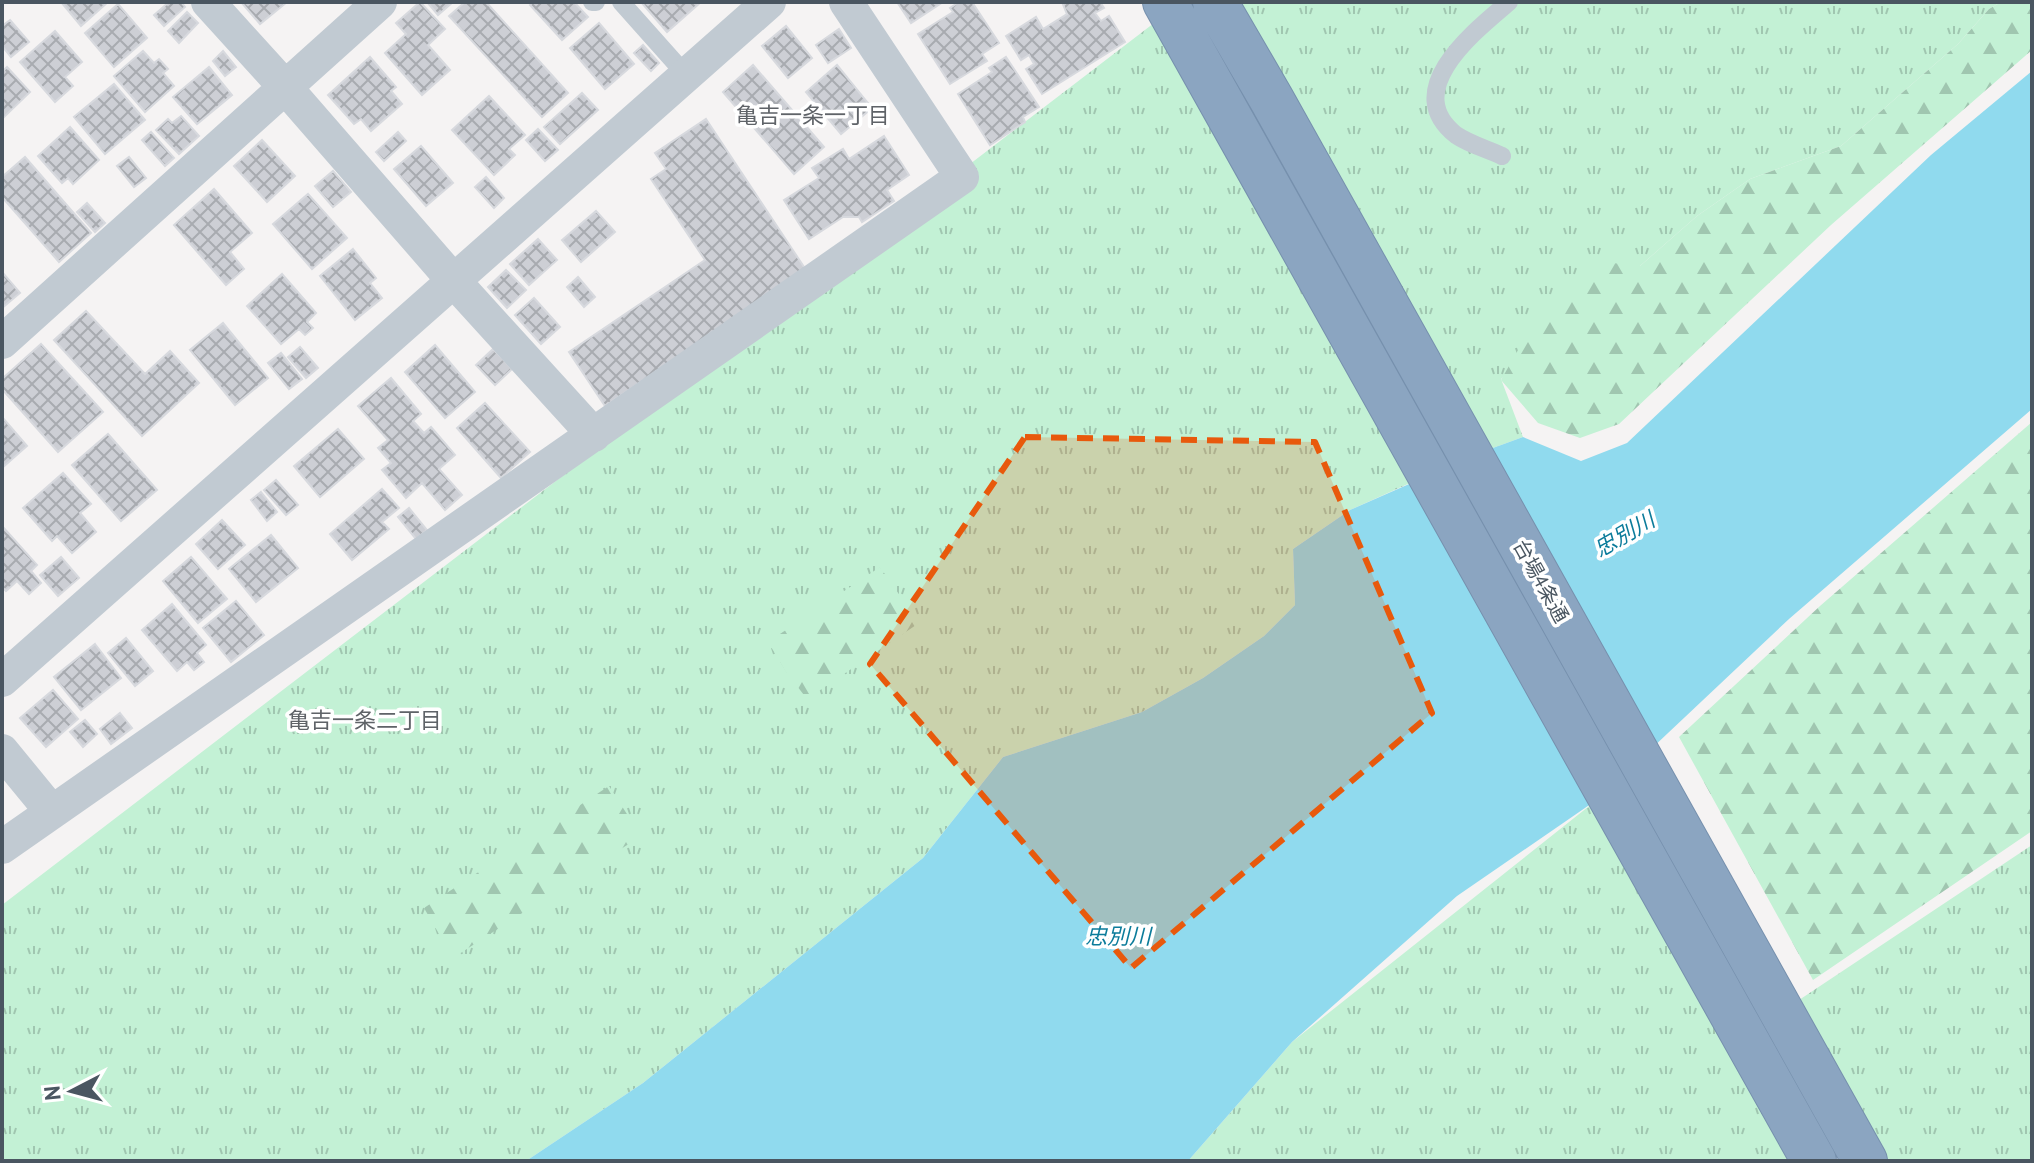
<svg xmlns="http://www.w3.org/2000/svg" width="2034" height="1163" font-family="'PT Sans','Noto Sans JP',sans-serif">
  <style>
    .grass { fill: url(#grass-tufts) }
    .forest { fill: url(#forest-firs) }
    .water { fill: #90daee }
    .building { fill: url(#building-cross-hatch); stroke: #d7d9de; stroke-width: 2 }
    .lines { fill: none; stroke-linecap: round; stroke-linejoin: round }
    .highway-casing { stroke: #7690ad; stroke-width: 46 }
    .lane { stroke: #c1cad2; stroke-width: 18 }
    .street { stroke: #c1cad2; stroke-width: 34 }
    .highway { stroke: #8ba5c1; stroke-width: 44 }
    .marked { fill: #e8590c; fill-opacity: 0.2; stroke: #e8590c; stroke-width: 6; stroke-dasharray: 16 10; stroke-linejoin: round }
    .labels { text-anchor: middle; stroke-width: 7; stroke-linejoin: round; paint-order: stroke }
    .street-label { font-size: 20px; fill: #4a5661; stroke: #fff }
    .neighbourhood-label { font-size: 22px; fill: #5f6368; stroke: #fff }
    .water-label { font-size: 22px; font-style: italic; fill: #0c7c9b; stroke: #fff }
  </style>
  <defs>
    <pattern id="grass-tufts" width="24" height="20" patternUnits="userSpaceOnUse" patternTransform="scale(2)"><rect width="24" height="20" fill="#c3f1d5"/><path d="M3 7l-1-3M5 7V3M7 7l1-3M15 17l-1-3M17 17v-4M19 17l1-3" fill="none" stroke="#a0c6b0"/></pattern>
    <pattern id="forest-firs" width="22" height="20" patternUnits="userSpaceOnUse" patternTransform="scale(2)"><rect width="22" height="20" fill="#c3f1d5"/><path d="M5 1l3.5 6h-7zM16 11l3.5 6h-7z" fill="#a0c6b0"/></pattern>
    <pattern id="building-cross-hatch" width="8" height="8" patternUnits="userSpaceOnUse" patternTransform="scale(2)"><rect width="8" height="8" fill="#cdcfd5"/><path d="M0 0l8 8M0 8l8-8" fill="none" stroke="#a8abb0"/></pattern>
  </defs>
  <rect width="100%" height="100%" fill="#f5f3f3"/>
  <path class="grass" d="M1232,2H2001L1989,9L1958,44L1841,146L1750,179L1697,216L1640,266L1501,379L1523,437L1482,452Z
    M1158,20L1419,479L1350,510L1293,549L1295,605L1264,636L1203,678L1142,712L1003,757L923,858L643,1083L526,1161H2V905Z
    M1598,799L1800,1161H1188L1292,1042Z
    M2032,845V1161H1878L1790,1006Z"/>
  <path class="forest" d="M2001,2H2032V50L1831,225L1619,424L1580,438L1538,423L1501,380L1535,320L1595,261L1640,266L1697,216L1750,179L1841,146L1958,44L1989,9Z
    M2032,422V831L1813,980L1679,737L1820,606Z
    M880,567L919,623L807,699L787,673L768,642Z
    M609,786L641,836L453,958L424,908Z"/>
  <path class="water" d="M2032,71V409L1789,619L1598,799L1457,896L1292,1042L1188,1161H526L643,1083L923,858L1003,757L1142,712L1203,678L1264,636L1295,605L1293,549L1350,510L1482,452L1523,437L1581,461L1627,443L1931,155Z"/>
  <path class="building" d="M61,2H108L81,26Z
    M169,2H181L185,7L164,26L154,15Z
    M241,2H287L260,24Z
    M420,2L445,29L428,45L450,70L422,95L385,53L406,34L396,23Z
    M427,2H453L438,15Z
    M465,2H486L568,93L542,117L449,16Z
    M533,2H574L588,17L562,40L530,5Z
    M641,2H701L667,32Z
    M897,2H943L911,23Z
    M959,2H972L999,43L982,54L987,61L950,84L918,34L953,12L950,8Z
    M1100,2L1104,8L1095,13L1101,21L1109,16L1125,42L1042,94L1026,69L1034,64L1029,55L1021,60L1006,36L1036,17L1043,29L1067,14L1062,2Z
    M118,4L147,38L114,67L85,33Z
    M187,12L198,23L179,43L168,31Z
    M10,20L29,42L11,57L2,46V26Z
    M599,23L634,64L605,89L570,48Z
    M786,26L812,58L788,78L762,46Z
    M839,29L851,48L828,63L816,45Z
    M55,31L82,62L65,77L73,86L55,102L20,62Z
    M643,45L659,63L651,71L634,53Z
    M143,51L154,63L159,59L168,69L163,73L174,86L145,112L114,76Z
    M223,51L236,67L225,76L213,61Z
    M370,57L396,87L391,91L402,104L371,131L361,119L354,124L328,95Z
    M1006,57L1039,107L1023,117L1025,122L990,145L958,94L992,72L989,68Z
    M753,65L824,147L794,174L723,92Z
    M837,65L872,108L841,134L806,92Z
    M7,67L30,92L2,119V72Z
    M209,67L232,95L197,124L173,97Z
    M114,84L145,120L105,154L74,117Z
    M582,93L598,110L560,144L544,127Z
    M489,96L525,135L509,149L515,155L494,175L452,130Z
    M181,116L199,136L179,154L156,130L168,119L172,123Z
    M706,119L806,270L605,406L569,352L705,260L651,179L666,169L655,153Z
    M70,127L99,160L73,184L68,178L62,183L38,156Z
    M538,129L558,150L545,161L526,140Z
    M151,132L174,158L165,166L142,140Z
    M398,132L406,141L384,161L376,152Z
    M884,136L909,175L887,190L894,201L862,222L859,217H843L809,239L784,200L819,178L812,168L843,149L849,159Z
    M262,140L295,176L267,202L234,166Z
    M421,146L453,183L426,206L394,169Z
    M25,157L91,233L59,262L2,197V177Z
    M129,157L146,178L134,187L117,166Z
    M333,171L351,192L333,207L315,186Z
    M486,177L504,198L494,208L475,187Z
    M214,189L252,233L230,252L244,269L226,285L174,225Z
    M308,194L347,238L312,269L273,224Z
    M87,203L105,223L95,232L77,212Z
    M596,211L615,232L581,262L562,240Z
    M538,239L557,260L529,285L510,264Z
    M353,249L376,278L370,283L382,298L355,320L320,276Z
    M506,270L526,290L507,308L488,287Z
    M2,272L20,293L2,308Z
    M282,274L316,313L307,322L313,328L305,335L299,329L281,344L247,306Z
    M578,277L595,297L584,307L567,287Z
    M534,298L560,327L541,344L515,315Z
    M86,311L145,374L170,351L199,383L142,436L54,340Z
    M223,323L268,378L235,405L190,350Z
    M41,344L103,412L58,452L2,389V379Z
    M435,345L475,392L445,418L405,372Z
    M300,347L318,368L306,378L288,357Z
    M493,349L512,369L495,385L476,365Z
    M281,353L302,379L289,389L268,363Z
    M391,378L421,414L413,421L424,433L431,427L455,455L439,469L462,495L445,510L422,483L406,498L382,470L391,463L378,448L388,440L358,406Z
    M485,403L530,452L501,478L457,428Z
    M2,417L27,446L2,468Z
    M338,429L364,459L320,497L294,466Z
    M108,434L157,490L121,521L72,465Z
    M63,473L91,504L80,513L96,532L72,553L57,536L52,541L23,508Z
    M276,480L298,505L286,515L264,490Z
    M382,489L399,508L382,522L389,529L352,560L330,534Z
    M261,492L277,512L267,521L251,500Z
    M409,508L427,530L416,539L398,517Z
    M222,520L245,545L218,569L196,544Z
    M2,526L37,565L31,571L41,583L29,594L17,581L6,591L2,587Z
    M271,535L298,568L256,602L229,569Z
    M61,557L79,578L58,596L40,575Z
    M191,557L227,599L198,623L163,581Z
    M236,601L264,635L231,662L203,628Z
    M172,604L206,645L197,653L204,662L194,670L187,662L177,671L142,630Z
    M126,638L153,671L135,686L108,653Z
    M95,644L121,678L81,710L54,677Z
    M53,690L78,719L46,747L20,718Z
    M120,713L132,728L111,744L100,729Z
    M85,720L97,734L83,747L70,732Z"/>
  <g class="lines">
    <defs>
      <path id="highway" d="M1165,2L1814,1161
        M1215,2L1272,100L1865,1161"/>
    </defs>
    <use href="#highway" class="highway-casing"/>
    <path class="lane" d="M592,2H596
      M621,2L686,75
      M1502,156C1487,149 1469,144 1456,135C1399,90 1475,31 1509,2"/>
    <path class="street" d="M208,2L285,87L453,280L594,435
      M2,342L380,2
      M2,680L769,2
      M2,751L52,812
      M2,847L962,177L846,2"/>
    <use href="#highway" class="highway"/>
  </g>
  <path class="marked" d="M1025,437L1315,442L1432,713L1131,968L870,664Z"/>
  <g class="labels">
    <g class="street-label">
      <text transform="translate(1541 581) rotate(61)" y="7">台場4条通</text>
    </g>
    <g class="neighbourhood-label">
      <text x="813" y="123">亀吉一条一丁目</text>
      <text x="365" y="728">亀吉一条二丁目</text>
    </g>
    <g class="water-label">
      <text transform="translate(1624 534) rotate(-30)" y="8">忠別川</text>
      <text x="1118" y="944">忠別川</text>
    </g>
  </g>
  <rect width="2034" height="1163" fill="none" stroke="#4a5661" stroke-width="8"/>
  <g transform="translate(72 1091) rotate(264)" stroke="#ffffff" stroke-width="6" paint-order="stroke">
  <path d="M0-6L14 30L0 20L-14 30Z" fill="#4a5661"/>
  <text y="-12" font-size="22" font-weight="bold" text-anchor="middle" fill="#4a5661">N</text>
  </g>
</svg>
